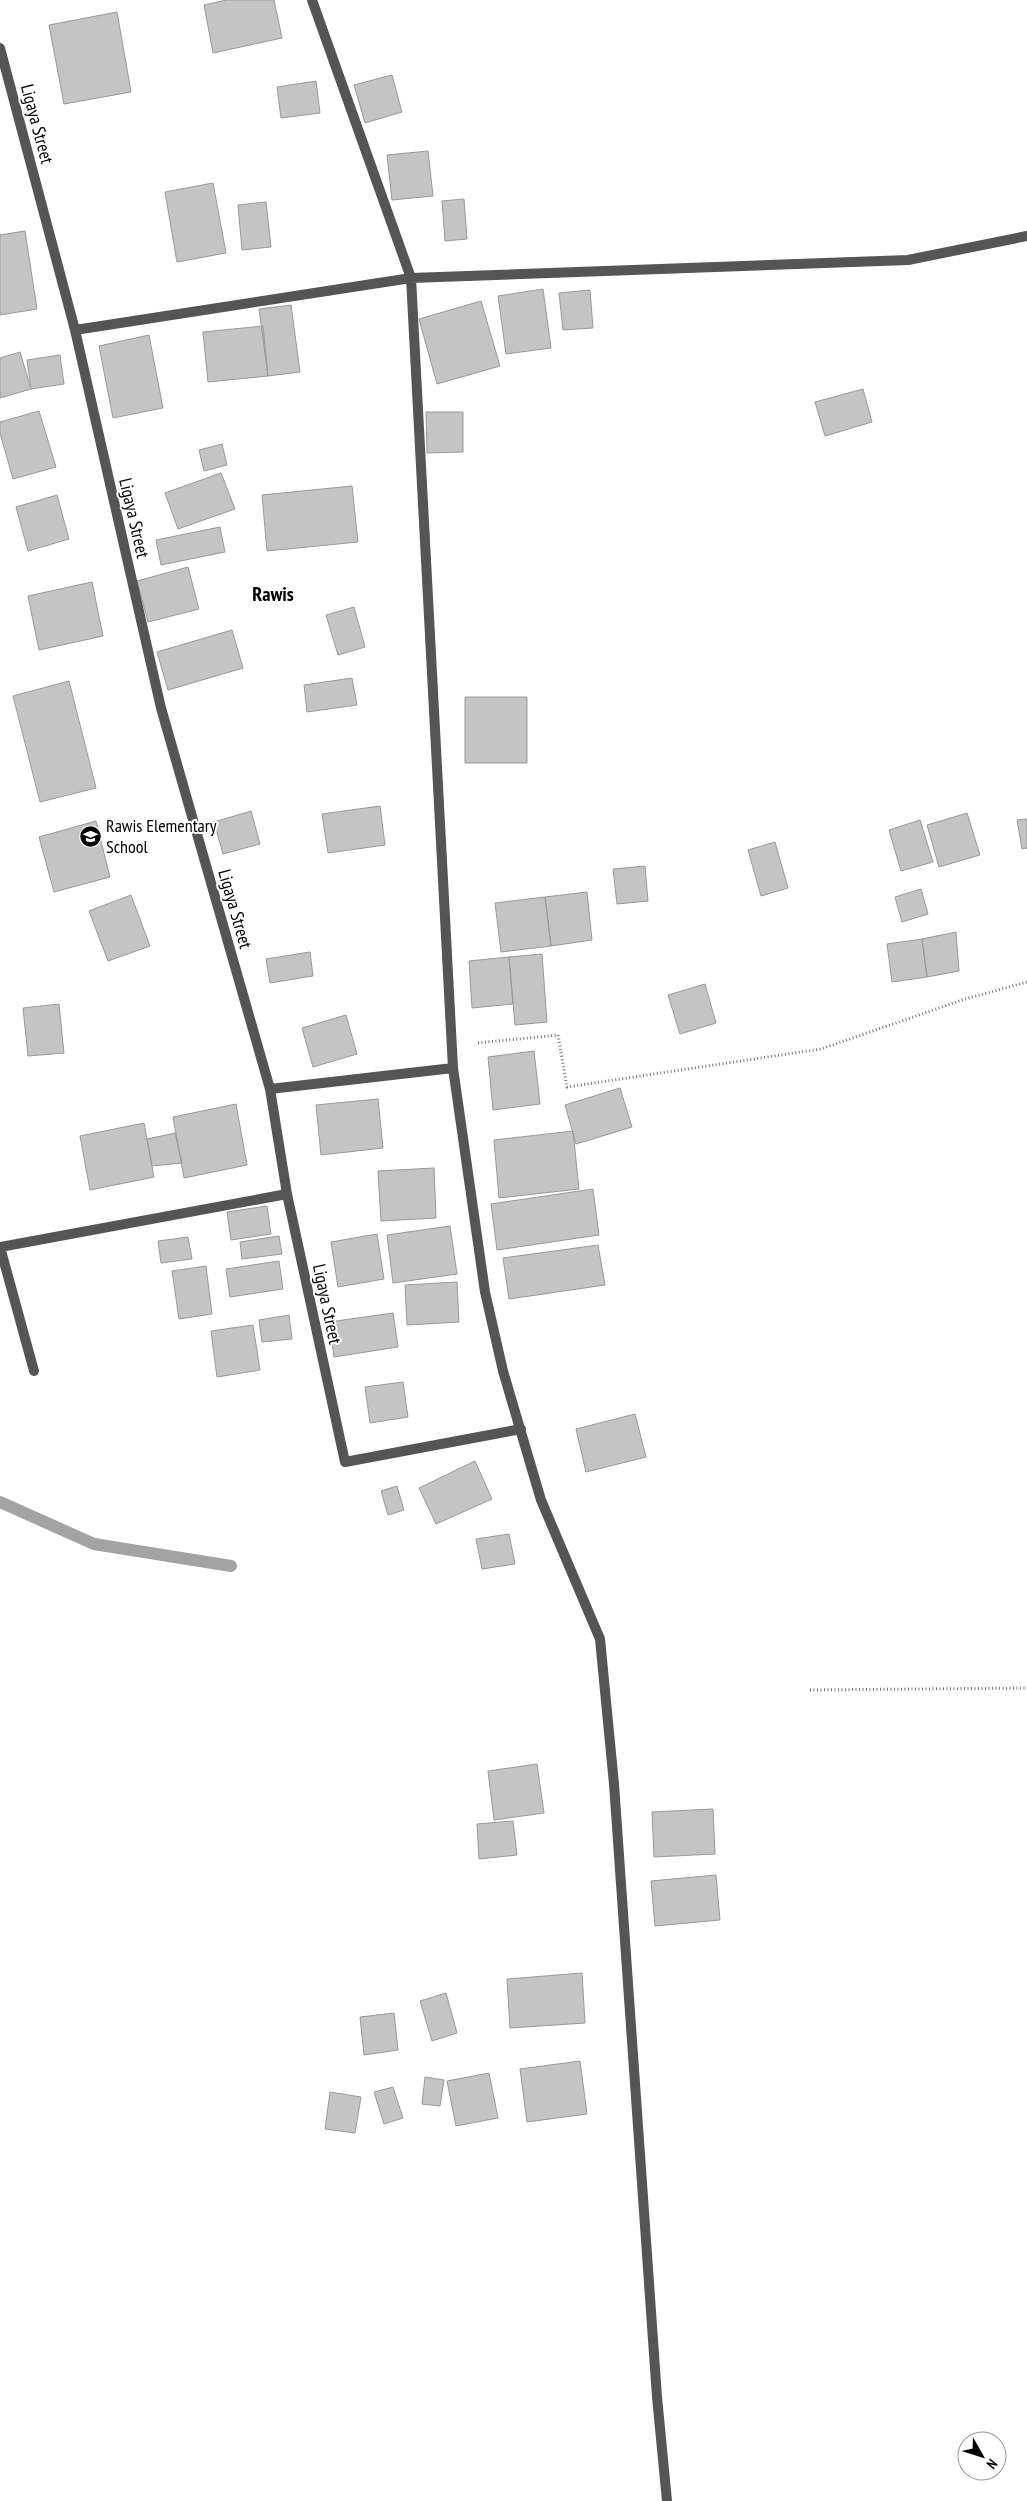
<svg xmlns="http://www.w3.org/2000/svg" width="1027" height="2501" font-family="'PT Sans Narrow',sans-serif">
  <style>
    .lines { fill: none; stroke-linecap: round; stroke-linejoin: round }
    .stream { stroke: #a3a3a3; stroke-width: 12 }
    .building { fill: #c4c4c4; stroke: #999 }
    .path { stroke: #777; stroke-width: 3; stroke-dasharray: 1 2.5; stroke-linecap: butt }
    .street { stroke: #555; stroke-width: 10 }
    .labels { text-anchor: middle; stroke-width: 4; stroke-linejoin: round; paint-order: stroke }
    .street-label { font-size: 18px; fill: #000; stroke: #fff }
    .poi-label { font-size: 18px; fill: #000; stroke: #fff; text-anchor: start }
    .quarter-label { font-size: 20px; font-weight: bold; fill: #000; stroke: #fff }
  </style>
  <rect width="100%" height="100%" fill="#fff"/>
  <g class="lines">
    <path class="stream" d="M0,1502L94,1544L231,1566"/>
  </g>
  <path class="building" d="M227,0H274L282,38L213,53L204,5Z
    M117,12L131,92L64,104L49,25Z
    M392,75L402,112L365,123L354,85Z
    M316,81L320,113L281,118L277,87Z
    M428,151L433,196L392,200L387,155Z
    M213,183L226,253L177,262L165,192Z
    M464,199L467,239L445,241L442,201Z
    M266,202L271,247L242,250L238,205Z
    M25,231L37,309L0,315V235Z
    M543,289L551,348L506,354L498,296Z
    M590,290L593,328L563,330L559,293Z
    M481,301L500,366L437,384L419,319Z
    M291,305L300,372L268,376L259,309Z
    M263,326L268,376L208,382L203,332Z
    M149,335L163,408L113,418L99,346Z
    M20,352L31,389L0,398V358Z
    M60,355L64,384L31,389L27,360Z
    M863,389L872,422L825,436L815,402Z
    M39,411L56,467L13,479L0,433V422Z
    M426,412H463V452L427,453Z
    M222,444L227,465L204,471L199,450Z
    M221,473L235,509L178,529L165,493Z
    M352,486L358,542L267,551L262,495Z
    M57,495L69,539L28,551L16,507Z
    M220,527L225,552L161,565L156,540Z
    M188,567L199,609L148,622L137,581Z
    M92,582L103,636L39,650L28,596Z
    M354,607L365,647L338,655L326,615Z
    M232,630L243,668L168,690L157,652Z
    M352,678L357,705L307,712L304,685Z
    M69,681L96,788L40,802L13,696Z
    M465,697H527V763H465Z
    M380,806L385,845L328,853L322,814Z
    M251,811L260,844L223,854L214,822Z
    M967,813L980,855L939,867L927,825Z
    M1027,819V848L1022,849L1017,820Z
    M920,820L933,862L901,871L889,830Z
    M96,821L110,877L54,892L39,837Z
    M775,842L788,888L761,896L748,850Z
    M645,866L648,901L617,904L613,869Z
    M921,889L928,914L902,922L895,897Z
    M587,892L592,940L551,946L545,897Z
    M131,895L150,946L108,961L89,911Z
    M545,897L551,946L501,952L495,903Z
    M956,932L959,971L927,977L922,939Z
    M922,939L927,977L892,982L887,944Z
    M310,952L313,976L270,983L266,959Z
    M542,954L547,1022L515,1025L509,957Z
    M509,957L513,1004L472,1008L469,961Z
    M705,984L716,1023L680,1034L668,995Z
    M59,1004L64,1053L28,1056L23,1008Z
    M346,1015L357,1054L313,1067L302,1028Z
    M534,1051L540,1104L493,1110L488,1057Z
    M620,1088L632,1127L576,1144L565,1105Z
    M378,1099L383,1148L321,1155L316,1105Z
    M236,1104L247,1165L184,1178L173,1117Z
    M144,1123L154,1177L90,1190L80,1136Z
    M573,1131L579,1189L499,1198L494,1140Z
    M175,1133L182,1163L152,1166L147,1139Z
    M434,1168L436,1218L381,1221L378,1171Z
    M593,1189L599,1235L497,1250L491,1204Z
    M267,1206L271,1234L231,1240L227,1212Z
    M450,1226L457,1274L393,1283L387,1235Z
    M377,1234L384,1279L338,1287L331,1242Z
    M279,1236L282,1254L242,1259L240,1242Z
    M188,1237L192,1259L161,1263L158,1241Z
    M598,1245L605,1285L509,1299L503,1258Z
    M279,1261L283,1289L230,1297L226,1269Z
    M206,1266L212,1314L179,1319L172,1271Z
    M457,1282L459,1322L407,1325L405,1285Z
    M393,1313L398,1347L334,1357L329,1322Z
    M289,1315L292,1339L262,1342L259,1320Z
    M253,1325L260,1370L217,1377L211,1331Z
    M403,1382L408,1417L370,1423L365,1387Z
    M635,1414L646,1457L586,1472L576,1429Z
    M475,1461L492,1499L436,1524L419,1488Z
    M397,1486L404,1510L388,1515L381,1491Z
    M509,1534L515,1564L482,1569L476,1539Z
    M537,1764L544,1813L494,1820L488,1771Z
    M713,1809L715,1854L654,1857L652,1812Z
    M513,1821L517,1855L479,1859L477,1824Z
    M716,1875L720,1920L655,1926L651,1881Z
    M582,1973L585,2023L510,2028L507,1979Z
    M446,1993L457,2033L432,2041L420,2001Z
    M394,2013L398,2050L364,2055L360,2017Z
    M580,2061L587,2114L527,2122L520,2069Z
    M489,2073L498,2118L456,2126L447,2081Z
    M425,2077L444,2080L440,2106L422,2104Z
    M393,2087L403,2118L384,2124L374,2092Z
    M330,2092L361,2097L355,2133L325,2129Z"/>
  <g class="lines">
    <path class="path" d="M478,1043L558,1035L567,1087L821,1049L962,1000L1027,982
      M810,1690L1027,1688"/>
    <path class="street" d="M312,0L411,278L453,1068L485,1292L503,1371L541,1500L600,1639L614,1784L657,2397L667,2501
      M0,48L75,330L161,708L270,1089L287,1194L345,1462L521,1429
      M75,330L411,278L908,260L1027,236
      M270,1089L453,1068
      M0,1247L287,1194
      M0,1247L34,1371"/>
  </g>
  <defs>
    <symbol id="school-disc" viewBox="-11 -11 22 22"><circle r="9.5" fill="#000" stroke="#fff"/><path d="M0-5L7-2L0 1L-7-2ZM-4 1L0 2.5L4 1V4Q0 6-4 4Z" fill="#fff"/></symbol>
  </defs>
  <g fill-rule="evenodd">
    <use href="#school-disc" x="78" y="824" width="25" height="25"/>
  </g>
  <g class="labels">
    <g class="street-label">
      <text transform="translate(37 124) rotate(75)" y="6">Ligaya Street</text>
      <text transform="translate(134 518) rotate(77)" y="6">Ligaya Street</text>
      <text transform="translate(235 909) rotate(74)" y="6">Ligaya Street</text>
      <text transform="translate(327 1304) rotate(78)" y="6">Ligaya Street</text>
    </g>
    <g class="poi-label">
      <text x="106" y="832">Rawis Elementary<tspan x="106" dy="21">School</tspan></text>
    </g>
    <g class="quarter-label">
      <text x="273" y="601">Rawis</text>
    </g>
  </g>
  <g transform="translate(982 2456) rotate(129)"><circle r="24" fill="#ffffff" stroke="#999999"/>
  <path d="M0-4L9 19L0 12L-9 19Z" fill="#000000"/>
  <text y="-8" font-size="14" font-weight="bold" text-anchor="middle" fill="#000000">N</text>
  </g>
</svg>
